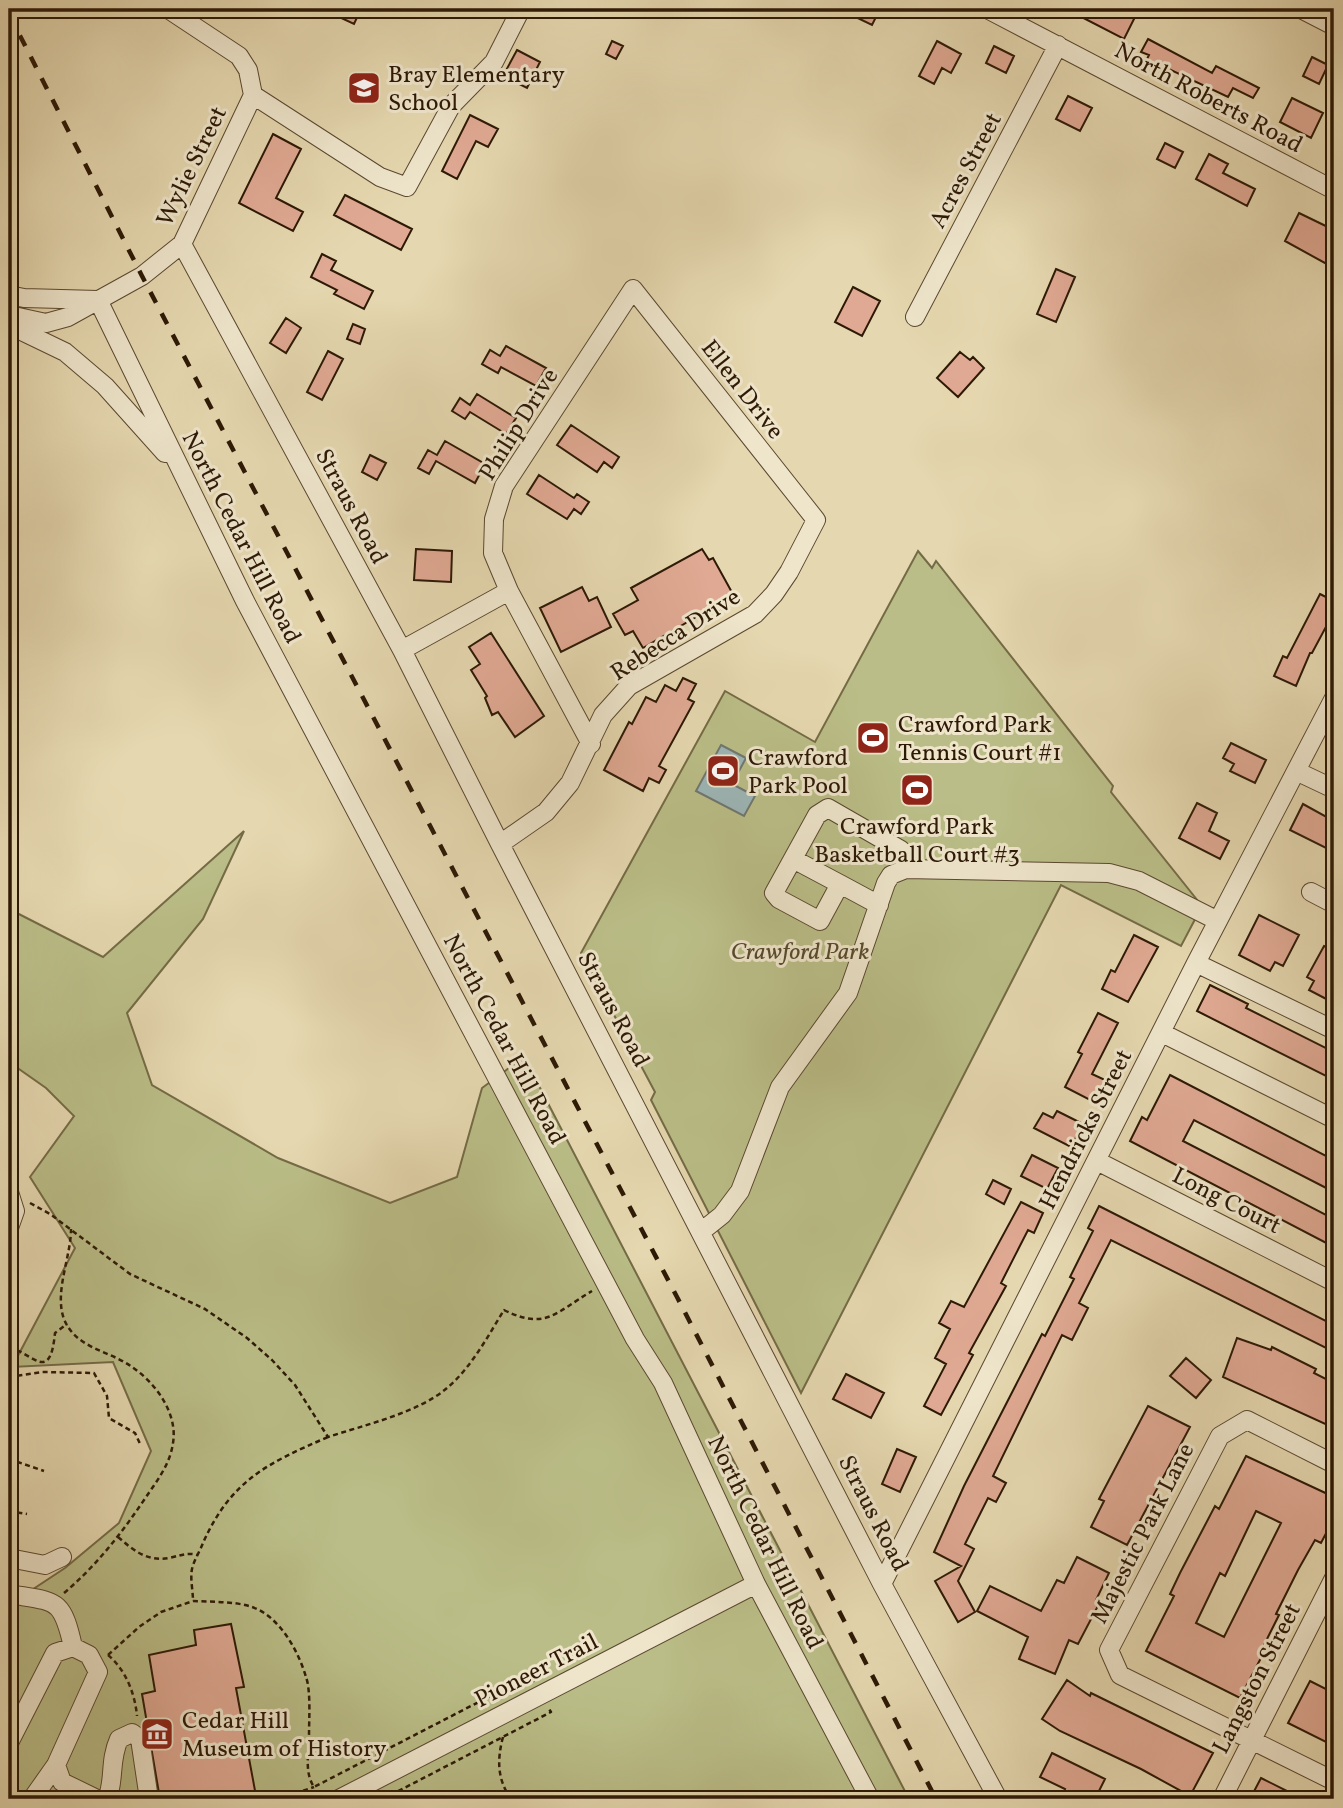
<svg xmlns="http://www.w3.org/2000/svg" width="1343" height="1808" font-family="Vollkorn,serif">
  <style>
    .green { fill: #babd87; stroke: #746b46; stroke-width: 2 }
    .water { fill: #9cb6b7; stroke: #707770; stroke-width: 2 }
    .building { fill: #e0a993; stroke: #2d1906; stroke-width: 2; fill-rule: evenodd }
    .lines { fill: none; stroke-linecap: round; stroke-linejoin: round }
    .minor-casing { stroke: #5b4830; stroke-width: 20 }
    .path { stroke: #2d1906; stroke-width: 2.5; stroke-dasharray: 5 3.5; stroke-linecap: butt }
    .minor { stroke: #eee5cb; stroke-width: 18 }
    .rail { stroke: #2d1906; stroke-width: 4.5; stroke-dasharray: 12 12; stroke-linecap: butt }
    .labels { text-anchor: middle; stroke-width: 6; stroke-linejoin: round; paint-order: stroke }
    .poi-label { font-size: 24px; fill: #2d1906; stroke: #eee5cb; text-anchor: start }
    .street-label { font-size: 24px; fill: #2d1906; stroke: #eee5cb }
    .park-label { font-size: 24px; font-style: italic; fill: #574a2d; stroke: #eee5cb }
  </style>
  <rect width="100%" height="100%" fill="#e5d7af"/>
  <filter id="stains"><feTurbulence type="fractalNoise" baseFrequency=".00286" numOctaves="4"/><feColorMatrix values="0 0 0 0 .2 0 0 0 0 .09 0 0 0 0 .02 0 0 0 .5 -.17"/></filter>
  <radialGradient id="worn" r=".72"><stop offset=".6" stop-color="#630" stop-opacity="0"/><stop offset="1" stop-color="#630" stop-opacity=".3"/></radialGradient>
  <path class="green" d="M918,551L932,568L936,561L1113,786L1111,792L1202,906L1181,946L1061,885L801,1393L651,1100L655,1092L581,953L725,691L815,742Z
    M244,831L203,919L127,1013L152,1085L278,1158L390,1203L457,1177L482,1088L524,1057L909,1799H9V1605L65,1568L119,1523L151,1451L113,1362L12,1367L75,1248L30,1177L74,1116L46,1088L9,1062V909L103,957Z"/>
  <path class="water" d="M721,745L746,758L732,784L755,796L744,816L696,791Z"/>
  <path class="building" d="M322,9H361L354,24Z
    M839,9H880L872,25Z
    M1066,9H1139L1124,39Z
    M1148,39L1212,73L1216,66L1259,88L1253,98L1233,88L1228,97L1169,69L1167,74L1145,63L1149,55L1141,52Z
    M612,41L623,46L616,59L606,54Z
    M937,41L961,54L951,73L942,68L934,84L919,76Z
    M994,46L1014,56L1006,73L986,63Z
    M517,50L540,62L527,88L503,76Z
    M1312,57L1328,65L1319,84L1303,76Z
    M1068,96L1092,108L1080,131L1056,119Z
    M1292,98L1323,113L1311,138L1280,122Z
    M470,115L498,129L488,147L476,141L457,179L442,171Z
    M273,134L301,149L276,198L303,212L293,231L239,203Z
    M1165,143L1183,152L1175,168L1157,159Z
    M1209,154L1228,164L1223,173L1255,189L1247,206L1196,179Z
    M345,195L412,229L401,250L334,215Z
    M1299,213L1334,230V268L1285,241Z
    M322,254L336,261L331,270L373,291L364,309L334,294L337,290L311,277Z
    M1056,269L1075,277L1056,322L1037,314Z
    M853,287L880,301L862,336L835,322Z
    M286,318L301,328L286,353L270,343Z
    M353,324L365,329L360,344L347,339Z
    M506,346L546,368L536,386L501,367L498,373L482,364L490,350L500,356Z
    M328,351L343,359L322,400L307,392Z
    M960,352L970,360L973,357L984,368L958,397L937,378Z
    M477,394L516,418L506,434L470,412L465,419L452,411L460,398L470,405Z
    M571,425L619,457L612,468L604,462L597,472L557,445Z
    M445,441L485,464L475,483L436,461L429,474L418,468L428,450L437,455Z
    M370,455L386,463L377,480L362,472Z
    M539,475L574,498L577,494L589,502L581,514L574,509L567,519L527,494Z
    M416,549L452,551L451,582L414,580Z
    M702,549L709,560L713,558L734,596L730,599L732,603L718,612L715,606L643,648L633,631L625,635L613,614L638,600L631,588Z
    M582,587L589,601L597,597L611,627L561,652L540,608Z
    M1320,594L1334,601V626L1328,623L1312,653H1310L1296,686L1274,676L1283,656L1287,658Z
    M491,633L544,716L515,737L498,712L492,715L485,698L487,696L471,670L480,664L469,647Z
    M683,678L696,684L688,699L694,702L659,766L666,770L659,783L649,778L643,791L604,770L629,722L632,724L646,697L656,702L665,685L676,691Z
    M1231,743L1266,760L1255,783L1230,771L1234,764L1223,758Z
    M1197,803L1217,813L1209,831L1229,841L1220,859L1179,838Z
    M1303,804L1334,821V852L1290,830Z
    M1259,915L1299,935L1283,966L1275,962L1270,971L1239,955Z
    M1134,935L1158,947L1128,1002L1102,989L1111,970L1115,972Z
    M1324,946L1334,951V1003L1309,990L1314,981L1307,977Z
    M1210,985L1248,1004L1246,1008L1334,1052V1080L1197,1011Z
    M1098,1013L1118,1023L1092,1074L1105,1080L1094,1102L1065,1087L1082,1054L1078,1052Z
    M1170,1075L1334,1160V1192L1194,1120L1183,1141L1334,1219V1247L1130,1141L1142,1117L1147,1120Z
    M1057,1111L1083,1124L1071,1147L1034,1128L1043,1113L1053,1118Z
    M1032,1155L1058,1168L1047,1189L1021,1176Z
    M993,1180L1011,1189L1004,1204L986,1194Z
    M1021,1202L1043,1213L1034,1233L1028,1230L1001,1283L1006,1286L969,1353L973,1355L941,1415L924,1406L946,1364L935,1358L950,1329L939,1323L951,1301L964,1307Z
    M1099,1206L1334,1325V1352L1111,1240L1079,1303L1088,1308L1072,1340L1062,1335L993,1476L1006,1483L996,1502L988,1498L965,1544L974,1549L958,1581L975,1612L958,1622L935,1581L961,1566L934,1552L964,1486L1042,1334L1045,1336L1074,1279L1070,1277L1093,1231L1088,1228Z
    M1237,1338L1271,1350L1272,1347L1316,1369L1314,1373L1334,1383V1428L1223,1377Z
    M1186,1358L1211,1380L1196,1398L1170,1376Z
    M846,1374L884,1393L871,1418L833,1399Z
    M1148,1406L1190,1427L1127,1545L1091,1527L1104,1501L1099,1499Z
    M897,1449L916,1457L900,1492L882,1484Z
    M1246,1456L1334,1497V1518L1321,1543L1315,1540L1298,1570L1276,1614L1279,1615L1259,1655L1262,1656L1240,1698L1146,1651L1174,1596L1170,1594L1180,1573L1215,1506L1219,1509ZM1256,1511L1281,1523L1224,1637L1196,1623L1220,1573L1225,1576Z
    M1077,1557L1109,1573L1096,1600L1100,1602L1078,1644L1069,1640L1055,1674L1019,1659L1028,1637L977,1611L990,1586L1041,1611L1057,1580L1064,1583Z
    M231,1624L244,1687L236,1688L256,1796L239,1799H160L142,1694L155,1691L149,1655L196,1645L194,1630Z
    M1067,1680L1090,1696L1091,1693L1213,1753L1190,1796L1141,1769L1060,1731L1042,1719Z
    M1310,1681L1334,1693V1746L1288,1723Z
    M1052,1753L1105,1779L1095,1799H1060L1065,1789L1040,1777Z
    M1261,1778L1303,1799H1250Z"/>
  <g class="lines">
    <defs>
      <path id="minor" d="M168,9L239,56L248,70L253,95L380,177L407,187L451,106L494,62L521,9
        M987,9L1334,190
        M1301,9L1334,26
        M182,244L402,650L500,844L882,1584L998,1799
        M9,295L24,298L98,300
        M98,300L245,601L635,1339L663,1383L756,1584L870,1799
        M9,315L46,323L68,317L142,276L182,244L253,95
        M915,317L1058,45
        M9,325L65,352L105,386L165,453
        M402,650L509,591
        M1296,771L1334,789
        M500,844L546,812L570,783L603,715L629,686L755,614L774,594L789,572L816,520L633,289L504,486L494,519L493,553L509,591L591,744
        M793,859L840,884
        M1311,892L1334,904
        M879,905L840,884L820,921L779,899L774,893L817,815L828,808L901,850L906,869
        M1196,963L1334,1030
        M1162,1033L1334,1119
        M1097,1161L1334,1282
        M9,1192L15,1211L9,1228
        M702,1231L722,1215L740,1191L780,1087L848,993L886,883L891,875L906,869L1109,873L1139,881L1218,921
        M1334,1464L1247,1420L1220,1436L1109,1650L1120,1675L1334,1781
        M9,1558L45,1565L62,1557
        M882,1584L1196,963L1334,698
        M9,1594C56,1602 62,1597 73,1647
        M9,1743L55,1653L73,1647L89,1655L98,1672L56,1765L32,1799
        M56,1765L62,1782L97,1799
        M107,1799C115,1780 109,1761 119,1739L132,1733L140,1739L149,1799
        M339,1799L756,1584
        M1222,1799L1334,1578"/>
    </defs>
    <use href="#minor" class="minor-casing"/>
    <path class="path" d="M30,1203L50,1214L130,1274L205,1309L247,1338L272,1360L295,1385L328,1437C364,1425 418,1413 447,1388C471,1368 488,1336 504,1310C546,1331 556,1312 592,1291
      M9,1347C35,1355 50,1383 55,1333L67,1324
      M9,1377L42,1372L94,1373L107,1396L109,1418L135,1433L141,1446
      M328,1437C268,1463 231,1480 203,1543C200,1551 194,1560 192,1569C190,1578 193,1591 193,1601C211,1602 234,1601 252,1607C279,1616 298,1650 306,1677C311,1691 309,1720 309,1735C309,1753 304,1772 314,1787L531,1675L534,1682
      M9,1459L44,1471
      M9,1511L27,1514
      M118,1537C133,1550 147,1562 169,1558C179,1556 187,1552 197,1555
      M64,1593C96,1566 121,1534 144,1500C156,1482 170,1465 173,1443C178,1414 156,1383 132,1367C109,1350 76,1349 64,1319C54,1292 71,1257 71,1229
      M108,1655L139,1627L161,1612L193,1601
      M108,1655C126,1670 135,1694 137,1716
      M503,1737C497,1760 497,1779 511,1799
      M279,1799L314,1787
      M383,1799L551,1712L549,1709"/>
    <use href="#minor" class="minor"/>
    <path class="rail" d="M9,14L142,276L677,1297L936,1799"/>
  </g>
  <defs>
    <symbol id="school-square" viewBox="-11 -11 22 22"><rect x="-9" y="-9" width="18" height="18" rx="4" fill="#8f2418" stroke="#eee5cb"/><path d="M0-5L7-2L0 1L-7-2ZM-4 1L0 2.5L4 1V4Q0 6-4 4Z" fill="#fff"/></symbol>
    <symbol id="stadium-square" viewBox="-11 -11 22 22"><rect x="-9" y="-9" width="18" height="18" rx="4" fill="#8f2418" stroke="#eee5cb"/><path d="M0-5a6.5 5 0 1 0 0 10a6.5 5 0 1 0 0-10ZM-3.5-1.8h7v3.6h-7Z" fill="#fff"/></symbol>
    <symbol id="museum-square" viewBox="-11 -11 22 22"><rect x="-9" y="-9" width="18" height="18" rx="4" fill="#8f2418" stroke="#eee5cb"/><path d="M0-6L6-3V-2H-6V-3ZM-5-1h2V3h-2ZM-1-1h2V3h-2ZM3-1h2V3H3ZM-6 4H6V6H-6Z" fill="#fff"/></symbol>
  </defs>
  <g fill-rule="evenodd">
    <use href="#school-square" x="345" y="69" width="38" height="38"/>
    <use href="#stadium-square" x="854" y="719" width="38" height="38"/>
    <use href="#stadium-square" x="704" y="752" width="38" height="38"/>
    <use href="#stadium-square" x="898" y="771" width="38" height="38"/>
    <use href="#museum-square" x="138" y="1715" width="38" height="38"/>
  </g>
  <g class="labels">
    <g class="poi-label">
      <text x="388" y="82">Bray Elementary<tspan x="388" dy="28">School</tspan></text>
      <text x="898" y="732">Crawford Park<tspan x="898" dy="28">Tennis Court #1</tspan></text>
      <text x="748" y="765">Crawford<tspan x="748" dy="28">Park Pool</tspan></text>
      <text x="917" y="834" text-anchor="middle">Crawford Park<tspan x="917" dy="28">Basketball Court #3</tspan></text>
      <text x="182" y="1728">Cedar Hill<tspan x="182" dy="28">Museum of History</tspan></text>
    </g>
    <g class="street-label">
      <text transform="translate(1209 97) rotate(28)" y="8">North Roberts Road</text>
      <text transform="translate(191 166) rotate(-64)" y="8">Wylie Street</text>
      <text transform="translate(965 170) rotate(-62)" y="8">Acres Street</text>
      <text transform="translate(743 389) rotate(52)" y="8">Ellen Drive</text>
      <text transform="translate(518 424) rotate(-58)" y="8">Philip Drive</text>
      <text transform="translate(352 506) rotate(62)" y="8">Straus Road</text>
      <text transform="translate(242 537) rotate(63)" y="8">North Cedar Hill Road</text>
      <text transform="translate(675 634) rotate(-33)" y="8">Rebecca Drive</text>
      <text transform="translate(614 1009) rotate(62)" y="8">Straus Road</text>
      <text transform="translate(505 1039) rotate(62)" y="8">North Cedar Hill Road</text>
      <text transform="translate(1085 1129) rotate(-63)" y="8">Hendricks Street</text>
      <text transform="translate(1227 1200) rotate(27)" y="8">Long Court</text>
      <text transform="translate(874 1513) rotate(63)" y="8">Straus Road</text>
      <text transform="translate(1142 1533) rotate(-63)" y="8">Majestic Park Lane</text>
      <text transform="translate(766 1542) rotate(64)" y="8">North Cedar Hill Road</text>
      <text transform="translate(536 1670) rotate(-27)" y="8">Pioneer Trail</text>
      <text transform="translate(1256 1678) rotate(-63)" y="8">Langston Street</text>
    </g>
    <g class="park-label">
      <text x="800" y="959">Crawford Park</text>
    </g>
  </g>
  <rect width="1343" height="1808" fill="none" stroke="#e5d7af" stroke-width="35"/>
  <rect x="10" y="10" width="1322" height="1787" fill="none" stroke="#2d1906" stroke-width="3.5"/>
  <rect x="18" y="18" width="1308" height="1773" fill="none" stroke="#2d1906" stroke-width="2"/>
  <rect width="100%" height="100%" filter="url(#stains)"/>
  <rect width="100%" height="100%" fill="url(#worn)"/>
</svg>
